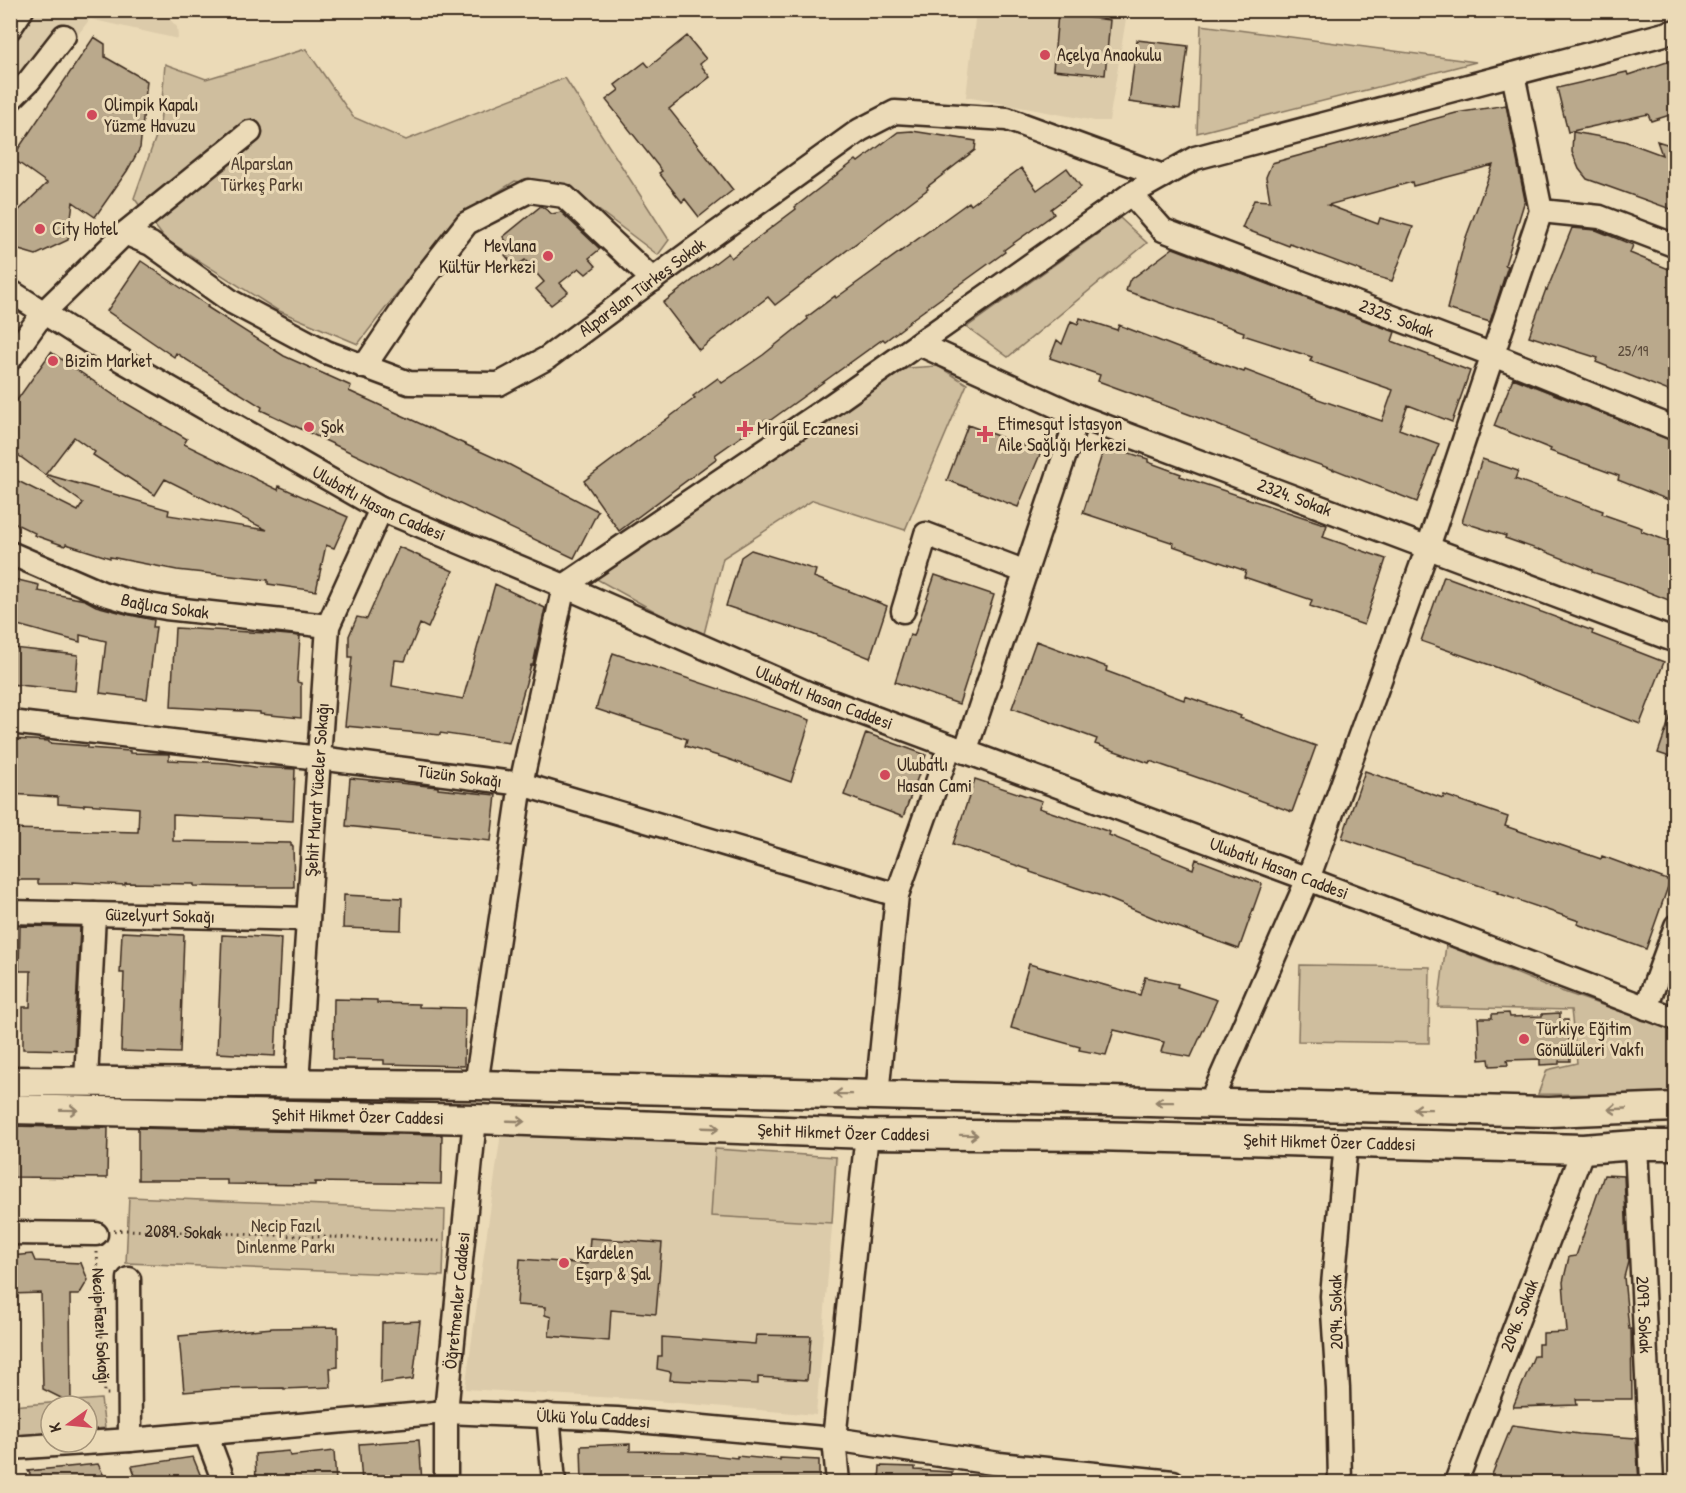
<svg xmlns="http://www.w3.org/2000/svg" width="1686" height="1493" font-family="'Patrick Hand',sans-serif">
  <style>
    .built { fill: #dccbaa }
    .green { fill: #cfbe9e; stroke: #85745e; stroke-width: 1.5 }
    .building { fill: #baa98c; stroke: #3b2a1e; stroke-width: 1.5 }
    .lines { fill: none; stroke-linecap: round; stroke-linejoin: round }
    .minor-casing { stroke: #3b2a1e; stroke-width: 27 }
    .major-casing { stroke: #3b2a1e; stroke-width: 33 }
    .path { stroke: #3b2a1e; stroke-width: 3; stroke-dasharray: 1.5 4.5; stroke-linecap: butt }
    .minor { stroke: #ebdab7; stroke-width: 22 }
    .major { stroke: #ebdab7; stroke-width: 28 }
    .oneway { stroke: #93826a }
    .poi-dot { fill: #d1495b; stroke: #ebdab7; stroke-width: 2 }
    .labels { text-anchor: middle; stroke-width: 6; stroke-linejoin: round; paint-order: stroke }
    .number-label { font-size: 15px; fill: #5b4a3a }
    .poi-label { font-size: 18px; fill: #3b2a1e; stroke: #ebdab7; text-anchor: start }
    .park-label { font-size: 18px; fill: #514031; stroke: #ebdab7 }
    .street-label { font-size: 18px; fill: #3b2a1e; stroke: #ebdab7 }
  </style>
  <rect width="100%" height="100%" fill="#ebdab7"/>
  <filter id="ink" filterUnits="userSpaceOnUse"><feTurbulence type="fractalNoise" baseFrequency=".0167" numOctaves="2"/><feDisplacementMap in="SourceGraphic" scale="12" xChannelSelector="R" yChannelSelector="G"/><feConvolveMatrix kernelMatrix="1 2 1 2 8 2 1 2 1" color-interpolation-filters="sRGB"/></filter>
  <g filter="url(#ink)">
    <path class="built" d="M1105,10L1127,13L1109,121H1095L966,97L976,11Z
      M11,11H162L177,27L178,39L90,19L66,50L11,110Z
      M501,1133L683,1144L838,1157L816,1415L633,1399L465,1389Z"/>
    <path class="green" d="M1201,25L1476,62L1197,133Z
      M306,49L353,117L406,140L565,78L669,240L658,255L572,190L515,181L453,220L358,344L277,310L165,239L134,198L160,125L165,64L206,79Z
      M1120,218L1147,243L1008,357L967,327Z
      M938,366L967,384L905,530L813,500L723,558L703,638L584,572L907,368Z
      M1446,945L1552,988L1675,1030V1095L1538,1094L1547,1070L1577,1063L1571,1010L1438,1007Z
      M1300,965L1430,967L1429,1043L1298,1041Z
      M715,1149L836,1157L832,1223L711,1216Z
      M129,1197L445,1210L443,1276L126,1263Z
      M101,1399L105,1428L87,1430V1406H51V1434L11,1439V1406Z"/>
    <path class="building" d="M1058,14L1110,20L1105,75L1053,70Z
      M687,36L706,59L700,64L710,77L669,109L733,190L699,217L685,199L682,202L659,173L662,171L606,100L619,90L615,85L645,62L649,67Z
      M94,37L105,44V57L147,81L140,148L127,171L95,217L73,202L68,240L36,255L19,250L10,245V219L47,183L12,158Z
      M1137,40L1188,46L1180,109L1129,102Z
      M1676,59V113L1651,121L1648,114L1568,132L1557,88L1627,72L1628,75Z
      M1506,105L1525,200L1505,265L1508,266L1504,278L1490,322L1447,309L1465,240L1493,165L1413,186L1412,182L1328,205L1378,224L1380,218L1413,227L1392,281L1361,272L1362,271L1290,244L1289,246L1242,228L1254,200L1270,201L1266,177L1272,163L1456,113Z
      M912,131L976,141L975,150L927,187L928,189L896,213L775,305L768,297L699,350L663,303L728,253L731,258L796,209L795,207L856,160L858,162L898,132Z
      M1573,132L1624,141L1662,155L1657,141L1676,147V211L1587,179L1579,169L1572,152Z
      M1021,168L1037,190L1067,168L1081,187L1051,209L1054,214L1004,250L1005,252L908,322L909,323L885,341L883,339L768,422L766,419L715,455L717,458L619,531L584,481L695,398L693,396L718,378L722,383L763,355L808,319L807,317L835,296L836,298L969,202L971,205Z
      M541,206L552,214L561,212L600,249L589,258L596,266L586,274L579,268L560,283L568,292L551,305L536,289L544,282L525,260L515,267L505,255L512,249L503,237Z
      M1572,228L1596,230L1633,245L1630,253L1676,272V394L1596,362L1598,358L1529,336L1546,289L1547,290Z
      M1173,248L1395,332L1392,341L1470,371L1452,422L1408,405L1399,429L1439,444L1417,502L1334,469V470L1289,454L1210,422L1098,381L1100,375L1050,358L1057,340L1062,344L1071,321L1078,324L1080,318L1117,330L1119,325L1204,358L1244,372L1245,370L1313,396L1312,397L1382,421L1393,390L1310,361L1312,357L1243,335L1244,332L1126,291L1129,281Z
      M141,261L208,306L207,307L284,356L351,386L349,391L508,464L598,511L574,558L261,410L262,407L176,353L174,357L107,311Z
      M51,352L124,402L187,439L184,444L278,490L279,486L348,517L334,548L326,545L316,591L268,584V580L177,570L110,557V558L66,544L65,546L34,535L35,533L10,521V477L78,511L83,503L47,477L48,475L169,510L168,515L267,530L165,479L155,495L93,455L95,452L74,437L45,475L10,449V410Z
      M1513,378L1676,442V503L1618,480L1619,476L1550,451L1551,449L1494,426Z
      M968,425L1041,452L1018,507L947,480Z
      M1105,445L1148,459V462L1181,474L1180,476L1327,525L1323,537L1386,559L1364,625L1310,606L1312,600L1244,577L1246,571L1173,546L1174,543L1083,513Z
      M1482,459L1518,471L1515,479L1603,511L1602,514L1642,528L1641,531L1676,544V603L1623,582L1592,572V570L1539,549V550L1505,538L1506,536L1462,522Z
      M399,547L453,571L428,628L420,624L405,661L395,660L392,686L463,699L495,584L545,608L533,665H531L509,743L440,733V735L345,726L352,657H349V636L357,617L367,619Z
      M751,550L816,570L814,577L887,606L870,658L812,634L726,606L741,557Z
      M935,575L994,595L959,704L895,682L910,635L914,636Z
      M1444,576L1593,631L1592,634L1664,662L1640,724L1493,666L1421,641Z
      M10,578L39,585L38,591L85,600L96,606L130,615L154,620L153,627H156L147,699L100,693L106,641L80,635V642L10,623Z
      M175,628L266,633L300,636L297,682L301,683V718L260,714V712L171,707Z
      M1036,641L1107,667L1106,671L1184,700L1185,696L1241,716L1240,718L1316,746L1292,812L1216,784L1150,761L1149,763L1095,744L1097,739L1012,708Z
      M13,648L78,655L75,691L10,684Z
      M613,653L810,720L791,782L725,758L685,746L687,739L596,709Z
      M1673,709H1676V759L1658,753Z
      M866,733L926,755L903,817L844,795Z
      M13,739L49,741V743L88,746V748L130,751V753L169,754V760L228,763L255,767L295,769L293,821L173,815V841L291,843V846H293L294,887H246L194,886V884L125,883V885L72,882V884H38V880H10V829L138,832L139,808L84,804V806L58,804V797L10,794Z
      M1365,771L1443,798L1444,795L1508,817L1505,826L1601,859L1602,856L1670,881L1646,949L1577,924L1579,921L1497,893L1498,892L1342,838Z
      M350,778L438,787V789L496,795L491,841L346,826Z
      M975,779L1042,801L1039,808L1110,832L1109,835L1193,869L1196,859L1262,884L1239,949L1161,921L1104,897L1030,872V870L953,844Z
      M344,895L402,898L401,930L343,928Z
      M20,926L80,927L74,1050L23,1049V1007H30L31,971H19Z
      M122,932L184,935L180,1053L121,1051L124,973H120Z
      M222,935L281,938L275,1056L217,1053Z
      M1029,964L1140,995L1145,977L1178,984L1177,987L1217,1000L1191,1057L1161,1052L1164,1042L1114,1030L1106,1055L1079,1050L1080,1047L1011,1028Z
      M334,999L377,1000V1003L419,1004V1007L465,1008L464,1066L384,1064V1060L333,1059Z
      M1509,1013L1510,1017L1542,1016V1014L1560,1013V1020H1568L1570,1061H1559V1064L1540,1065V1059L1507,1060L1508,1065L1490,1066L1489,1059L1480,1060L1478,1018H1492V1014Z
      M10,1126L108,1128L107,1178L10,1177Z
      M138,1128L442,1135L441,1184L315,1182V1185L227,1184V1180H138Z
      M1604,1175L1624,1176L1628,1262L1624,1277L1629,1329H1631L1632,1399H1576L1577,1405L1513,1407L1534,1356H1538V1344H1543V1333L1567,1332L1563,1282L1569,1257L1576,1256Z
      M590,1238L662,1243L656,1314L611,1310L609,1341L549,1336L551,1317L545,1315V1307L517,1305L520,1259L588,1264Z
      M32,1254L35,1261L81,1263L88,1280L79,1295H70L71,1403L43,1389L41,1293L10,1294V1256Z
      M420,1321L413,1379L381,1383L382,1323Z
      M338,1327V1367L330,1368L331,1387L284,1389V1388L218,1389L184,1392L179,1336L273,1328Z
      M756,1335L811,1336L807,1380L758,1377V1384L670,1380L671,1372L657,1369L658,1356H662V1337L755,1344Z
      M1512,1425L1579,1434L1636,1438L1639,1482H1489Z
      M419,1440L422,1482H362L359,1444Z
      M630,1444V1451L684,1452L737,1458V1456L780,1460V1458L819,1460V1482H646V1481L582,1482L581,1446Z
      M289,1451L290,1456L334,1451L336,1482H256L255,1454Z
      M193,1457L202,1479L191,1482H137L132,1466Z
      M98,1464L107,1482H35L28,1471Z
      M880,1466L915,1467V1470L952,1472V1482H879Z"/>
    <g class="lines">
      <defs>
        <g id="minor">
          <path d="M10,28L22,10"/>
          <path d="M10,100L29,81L64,36"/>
          <path id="s3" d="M1131,194L1163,230L1493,355L1676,429"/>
          <path d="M1541,211L1600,217L1676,246"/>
          <path id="s4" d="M125,233L151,244L232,302L326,352L409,383L499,384L547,358L694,249L860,130L895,112L1007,119L1163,176"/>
          <path id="s5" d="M10,291L88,341L381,509L564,586L808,693L1308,879L1676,1019"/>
          <path id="s6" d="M919,344L1078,416L1676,641"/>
          <path d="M10,359L43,313L125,233L250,132"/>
          <path d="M364,367L424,278L467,223L529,191L564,196L653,280"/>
          <path id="s7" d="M10,553L102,593L132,602L166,608L328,626"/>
          <path d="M903,611L926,534L1026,572"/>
          <path id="s8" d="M10,722L319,758L521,784L897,895"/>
          <path d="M965,752L1078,416"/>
          <path id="s9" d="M10,912L308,919"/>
          <path d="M1646,1008L1676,926"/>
          <path d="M86,1081L94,914"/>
          <path id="s10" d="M297,1083L328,626L381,509"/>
          <path d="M476,1085L521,784L564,586L833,404L1131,194L1195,158L1676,31"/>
          <path d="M877,1095L897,895L950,746"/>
          <path d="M1210,1103L1308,879L1428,547L1541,211L1513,74"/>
          <path id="s11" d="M1636,1145L1652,1482"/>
          <path d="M10,1233L96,1234"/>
          <path d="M129,1279L130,1440"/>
          <path d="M548,1415L554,1482"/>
          <path d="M206,1434L224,1482"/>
          <path id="s12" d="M10,1448L130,1440L446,1412L617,1419L834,1439L999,1464L1173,1482"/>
          <path id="s13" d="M446,1482V1412L475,1119"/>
          <path d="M838,1482L834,1439L867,1134"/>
          <path d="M1340,1482L1338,1389L1332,1296L1346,1142"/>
          <path id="s14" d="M1456,1482L1583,1149"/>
        </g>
        <g id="major">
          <path d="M10,1081L476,1085L1549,1112L1676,1107"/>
          <path id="s15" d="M10,1109L475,1119L867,1134L1095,1136L1583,1149L1636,1145H1676"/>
        </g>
      </defs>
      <use href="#minor" class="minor-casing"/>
      <use href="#major" class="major-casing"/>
      <g class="path">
        <path id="s1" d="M114,1231L124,1230L443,1241"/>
        <path id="s2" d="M97,1252L105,1394H110"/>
      </g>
      <use href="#minor" class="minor"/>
      <use href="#major" class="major"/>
    </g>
    <defs><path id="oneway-shaft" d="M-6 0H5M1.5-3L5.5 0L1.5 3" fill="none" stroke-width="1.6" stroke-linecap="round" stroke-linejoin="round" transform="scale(1.5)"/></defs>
    <g class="oneway">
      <use href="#oneway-shaft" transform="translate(843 1094) rotate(-179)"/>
      <use href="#oneway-shaft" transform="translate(1164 1102) rotate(-179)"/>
      <use href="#oneway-shaft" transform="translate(1422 1109) rotate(-179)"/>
      <use href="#oneway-shaft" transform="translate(1617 1109) rotate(177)"/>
      <use href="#oneway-shaft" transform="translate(69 1110) rotate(1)"/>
      <use href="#oneway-shaft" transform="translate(516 1121) rotate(2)"/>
      <use href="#oneway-shaft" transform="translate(711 1128) rotate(2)"/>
      <use href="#oneway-shaft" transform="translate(969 1135) rotate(1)"/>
    </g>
  </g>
  <g class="poi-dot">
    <circle cx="1045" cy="55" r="6"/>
    <circle cx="92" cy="115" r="6"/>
    <circle cx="40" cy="229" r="6"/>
    <circle cx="548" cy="256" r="6"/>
    <circle cx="53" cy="361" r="6"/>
    <circle cx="309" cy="427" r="6"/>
    <path d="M742 420h6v6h6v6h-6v6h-6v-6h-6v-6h6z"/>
    <path d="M982 425h6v6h6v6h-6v6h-6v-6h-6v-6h6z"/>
    <circle cx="885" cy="775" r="6"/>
    <circle cx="1524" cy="1039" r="6"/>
    <circle cx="564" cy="1263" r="6"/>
  </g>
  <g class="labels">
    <g class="number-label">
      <text x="1633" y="356">25/19</text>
    </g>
    <g class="poi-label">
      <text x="1057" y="61">Açelya Anaokulu</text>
      <text x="104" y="111">Olimpik Kapalı<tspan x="104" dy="21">Yüzme Havuzu</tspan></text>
      <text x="52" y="235">City Hotel</text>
      <text x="536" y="252" text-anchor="end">Mevlana<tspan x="536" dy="21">Kültür Merkezi</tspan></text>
      <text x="65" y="367">Bizim Market</text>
      <text x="998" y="430">Etimesgut İstasyon<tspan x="998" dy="21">Aile Sağlığı Merkezi</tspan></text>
      <text x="321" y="433">Şok</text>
      <text x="757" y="435">Mirgül Eczanesi</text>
      <text x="897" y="771">Ulubatlı<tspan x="897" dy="21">Hasan Cami</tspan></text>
      <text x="1536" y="1035">Türkiye Eğitim<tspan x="1536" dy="21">Gönüllüleri Vakfı</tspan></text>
      <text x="576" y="1259">Kardelen<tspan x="576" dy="21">Eşarp &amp; Şal</tspan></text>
    </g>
    <g class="park-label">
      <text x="262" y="170">Alparslan<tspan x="262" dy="21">Türkeş Parkı</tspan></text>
      <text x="286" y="1232">Necip Fazıl<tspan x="286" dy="21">Dinlenme Parkı</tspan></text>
    </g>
    <g class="street-label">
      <text dy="6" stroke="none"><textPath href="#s4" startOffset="586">Alparslan Türkeş Sokak</textPath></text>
      <text dy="6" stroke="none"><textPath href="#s3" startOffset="298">2325. Sokak</textPath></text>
      <text dy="6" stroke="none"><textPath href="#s6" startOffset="406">2324. Sokak</textPath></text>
      <text dy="6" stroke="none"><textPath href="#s5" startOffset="426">Ulubatlı Hasan Caddesi</textPath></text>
      <text dy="6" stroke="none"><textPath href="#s7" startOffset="165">Bağlıca Sokak</textPath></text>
      <text dy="6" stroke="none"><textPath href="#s5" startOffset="912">Ulubatlı Hasan Caddesi</textPath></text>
      <text dy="6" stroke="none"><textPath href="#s8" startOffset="453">Tüzün Sokağı</textPath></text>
      <text dy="6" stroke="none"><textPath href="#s10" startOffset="294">Şehit Murat Yüceler Sokağı</textPath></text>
      <text dy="6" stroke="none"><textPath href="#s5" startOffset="1398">Ulubatlı Hasan Caddesi</textPath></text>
      <text dy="6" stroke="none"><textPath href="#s9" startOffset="150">Güzelyurt Sokağı</textPath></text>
      <text dy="6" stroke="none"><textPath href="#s15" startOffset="348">Şehit Hikmet Özer Caddesi</textPath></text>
      <text dy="6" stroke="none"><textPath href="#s15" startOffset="834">Şehit Hikmet Özer Caddesi</textPath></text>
      <text dy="6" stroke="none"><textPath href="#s15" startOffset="1320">Şehit Hikmet Özer Caddesi</textPath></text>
      <text dy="6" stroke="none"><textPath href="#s1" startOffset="69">2089. Sokak</textPath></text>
      <text dy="6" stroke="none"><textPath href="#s13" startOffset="182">Öğretmenler Caddesi</textPath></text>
      <text transform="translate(1336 1312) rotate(-91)" y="6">2094. Sokak</text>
      <text dy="6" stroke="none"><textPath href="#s11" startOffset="170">2097. Sokak</textPath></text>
      <text dy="6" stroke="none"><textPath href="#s14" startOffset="178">2096. Sokak</textPath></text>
      <text dy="6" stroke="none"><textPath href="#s2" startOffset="74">Necip Fazıl Sokağı</textPath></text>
      <text dy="6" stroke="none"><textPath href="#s12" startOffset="585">Ülkü Yolu Caddesi</textPath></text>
    </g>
  </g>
  <rect width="1686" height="1493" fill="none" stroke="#ebdab7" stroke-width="36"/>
  <rect x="18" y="18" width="1650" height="1457" fill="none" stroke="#3b2a1e" stroke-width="2" filter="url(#ink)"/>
  <g transform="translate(69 1424) rotate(255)"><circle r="28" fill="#ebdab7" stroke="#a5947a" stroke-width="1.5"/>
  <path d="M0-4.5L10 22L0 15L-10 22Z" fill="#d1495b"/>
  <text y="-9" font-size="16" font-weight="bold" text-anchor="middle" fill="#3b2a1e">K</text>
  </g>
</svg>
